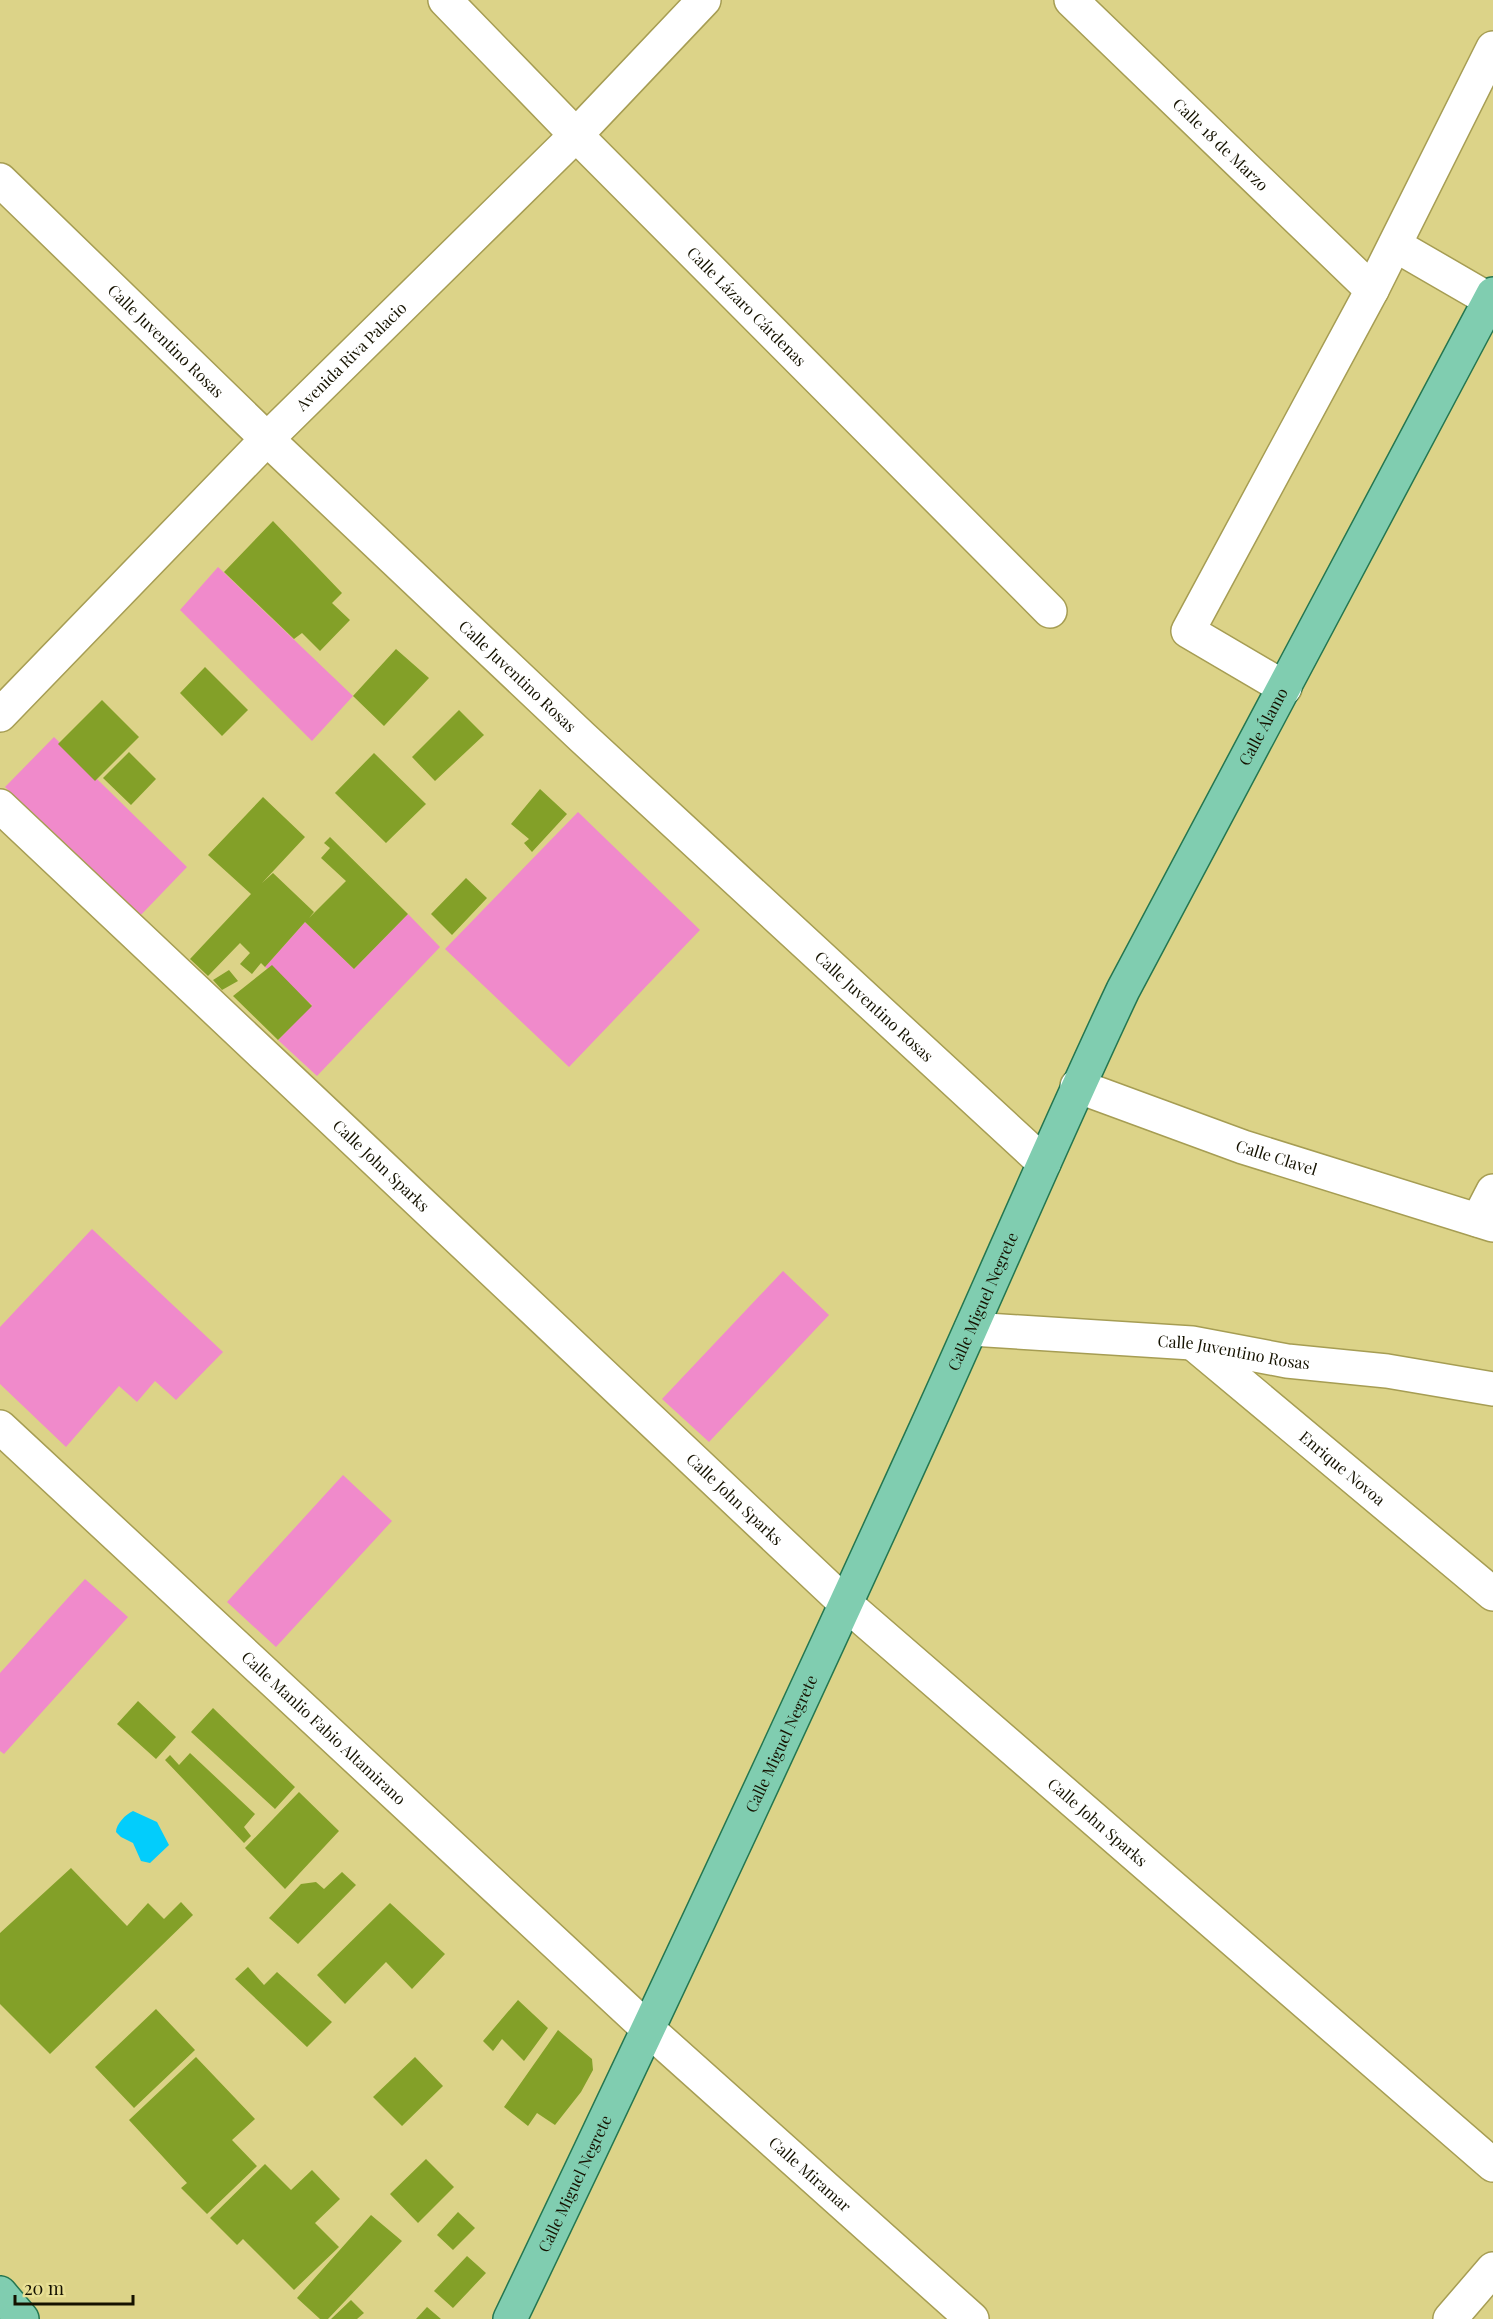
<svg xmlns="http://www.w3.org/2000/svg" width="1493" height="2319" font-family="'Playfair Display',serif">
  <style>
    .green { fill: #f08acb }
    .water { fill: #02cdfc }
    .building { fill: #83a028 }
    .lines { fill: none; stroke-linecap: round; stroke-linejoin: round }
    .minor-casing { stroke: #a69d53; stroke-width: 36 }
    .major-casing { stroke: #247650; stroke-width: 36 }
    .minor { stroke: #fff; stroke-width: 33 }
    .major { stroke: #80cdb0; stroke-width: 33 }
    .labels { text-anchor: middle; stroke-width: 6; stroke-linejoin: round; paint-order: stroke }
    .street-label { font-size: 16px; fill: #151200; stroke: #e9e095 }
  </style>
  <rect width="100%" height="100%" fill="#dcd388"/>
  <path class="green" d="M218,567L353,696L312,741L180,610Z
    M54,737L187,867L138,918L5,787Z
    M578,812L700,930L569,1067L445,949Z
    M408,914L440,947L317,1076L278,1040L312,1005L265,967L305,922L354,969Z
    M92,1229L223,1352L176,1400L155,1381L137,1402L119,1386L66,1447L0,1384V1327Z
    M783,1271L829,1315L709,1442L662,1399Z
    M343,1475L392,1521L276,1647L227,1602Z
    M85,1579L128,1617L4,1754L0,1751V1673Z"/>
  <path class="water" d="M133,1811L157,1822L169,1845L150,1863L141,1861L133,1843L121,1837L116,1832C116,1824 126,1814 133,1811Z"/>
  <path class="building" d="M273,521L342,593L332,603L350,620L320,651L302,633L294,639L224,572Z
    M396,649L429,678L384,726L353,696Z
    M205,667L248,710L222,736L180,693Z
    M102,700L139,737L95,781L58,744Z
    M459,710L484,735L435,781L412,757Z
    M129,752L156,779L131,805L103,778Z
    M374,753L426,804L386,843L335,793Z
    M540,789L567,814L532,852L524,843L529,839L511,824Z
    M263,797L305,837L262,883L273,873L314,912L309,918L346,881L321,858L330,848L324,843L330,837L408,914L354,969L305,922L265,967L261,963L252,974L240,964L250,953L240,943L208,976L190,959L251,894L208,855Z
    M466,878L487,898L452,935L431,914Z
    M272,965L312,1006L278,1040L233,996Z
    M229,970L238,981L222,990L213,980Z
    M138,1701L176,1737L156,1759L117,1724Z
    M213,1708L295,1787L275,1809L191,1732Z
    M190,1753L255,1814L244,1827L251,1836L244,1843L165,1760L170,1755L179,1765Z
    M299,1792L339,1831L285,1889L245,1848Z
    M71,1868L127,1926L148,1903L164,1919L181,1902L193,1915L50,2054L0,2004V1933Z
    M342,1872L356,1885L298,1944L269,1918L301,1884L316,1882L324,1889Z
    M390,1903L445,1954L412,1989L386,1962L345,2004L317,1975Z
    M248,1967L264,1985L277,1972L332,2022L307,2047L235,1979Z
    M518,2000L548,2028L524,2061L502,2039L493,2051L483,2041Z
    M156,2009L195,2050L134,2108L95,2067Z
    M558,2030L592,2059L593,2070L581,2092L555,2125L537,2113L528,2126L504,2107Z
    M196,2057L255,2119L232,2140L257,2166L207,2214L181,2188L187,2183L129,2120Z
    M415,2057L443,2086L402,2126L373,2097Z
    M426,2159L454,2187L418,2223L390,2194Z
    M265,2164L291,2190L312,2170L340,2199L315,2223L339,2247L294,2290L243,2239L237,2245L210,2218Z
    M458,2212L475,2228L453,2250L437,2235Z
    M371,2215L402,2241L328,2319H320L297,2298Z
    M467,2256L486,2273L453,2308L434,2291Z
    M351,2300L364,2313L357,2319H331Z
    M427,2307L441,2319H416Z"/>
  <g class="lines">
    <defs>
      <g id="minor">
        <path id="s1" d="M445,0L576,135L1050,611"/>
        <path id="s2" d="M1071,0L1372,290"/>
        <path id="s3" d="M0,180L267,439L582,737L1044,1163"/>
        <path d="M1395,245L1490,300"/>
        <path d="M1285,688L1188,631L1372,290L1493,48"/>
        <path id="s4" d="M0,715L267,439L576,135L704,0"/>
        <path id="s5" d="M0,806L846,1604L1493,2165"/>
        <path id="s6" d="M1077,1086L1243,1147L1493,1225"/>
        <path d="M1478,1220L1493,1191"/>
        <path id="s7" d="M971,1329L1192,1343L1287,1361L1387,1371L1493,1389"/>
        <path id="s8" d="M1195,1345L1493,1594"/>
        <path id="s9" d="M0,1427L649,2030L972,2319"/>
        <path d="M1450,2319L1493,2269"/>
      </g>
      <g id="major">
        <path d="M0,2293L22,2319"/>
        <path id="s10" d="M510,2319C652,2023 791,1725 927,1426C993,1281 1055,1134 1123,990L1493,294"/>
      </g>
    </defs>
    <use href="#minor" class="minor-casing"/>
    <use href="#major" class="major-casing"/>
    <use href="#minor" class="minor"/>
    <use href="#major" class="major"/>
  </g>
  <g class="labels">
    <g class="street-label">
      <text dy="6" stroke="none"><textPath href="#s2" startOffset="208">Calle 18 de Marzo</textPath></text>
      <text dy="6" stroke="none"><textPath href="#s1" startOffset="430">Calle Lázaro Cárdenas</textPath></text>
      <text dy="6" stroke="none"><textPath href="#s3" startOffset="231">Calle Juventino Rosas</textPath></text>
      <text dy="6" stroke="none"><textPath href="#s4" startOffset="502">Avenida Riva Palacio</textPath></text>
      <text dy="6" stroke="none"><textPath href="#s3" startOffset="717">Calle Juventino Rosas</textPath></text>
      <text dy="6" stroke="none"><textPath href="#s10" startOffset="1762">Calle Álamo</textPath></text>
      <text dy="6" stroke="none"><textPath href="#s3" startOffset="1203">Calle Juventino Rosas</textPath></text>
      <text dy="6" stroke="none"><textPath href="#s6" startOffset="212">Calle Clavel</textPath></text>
      <text dy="6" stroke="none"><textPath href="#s5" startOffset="524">Calle John Sparks</textPath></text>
      <text dy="6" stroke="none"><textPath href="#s10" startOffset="1122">Calle Miguel Negrete</textPath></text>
      <text dy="6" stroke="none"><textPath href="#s7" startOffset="264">Calle Juventino Rosas</textPath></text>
      <text dy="6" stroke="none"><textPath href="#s8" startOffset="192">Enrique Novoa</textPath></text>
      <text dy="6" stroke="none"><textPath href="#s5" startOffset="1010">Calle John Sparks</textPath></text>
      <text dy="6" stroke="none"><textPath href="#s9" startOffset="442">Calle Manlio Fabio Altamirano</textPath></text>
      <text dy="6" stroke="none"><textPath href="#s10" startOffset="636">Calle Miguel Negrete</textPath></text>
      <text dy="6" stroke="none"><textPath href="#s5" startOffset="1496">Calle John Sparks</textPath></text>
      <text dy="6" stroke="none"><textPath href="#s9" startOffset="1102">Calle Miramar</textPath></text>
      <text dy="6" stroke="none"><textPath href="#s10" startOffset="150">Calle Miguel Negrete</textPath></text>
    </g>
  </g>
  <path d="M15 2295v9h118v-9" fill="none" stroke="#151200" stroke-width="3"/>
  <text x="24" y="2295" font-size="18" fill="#151200" stroke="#e9e095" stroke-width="4.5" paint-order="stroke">20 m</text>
</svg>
